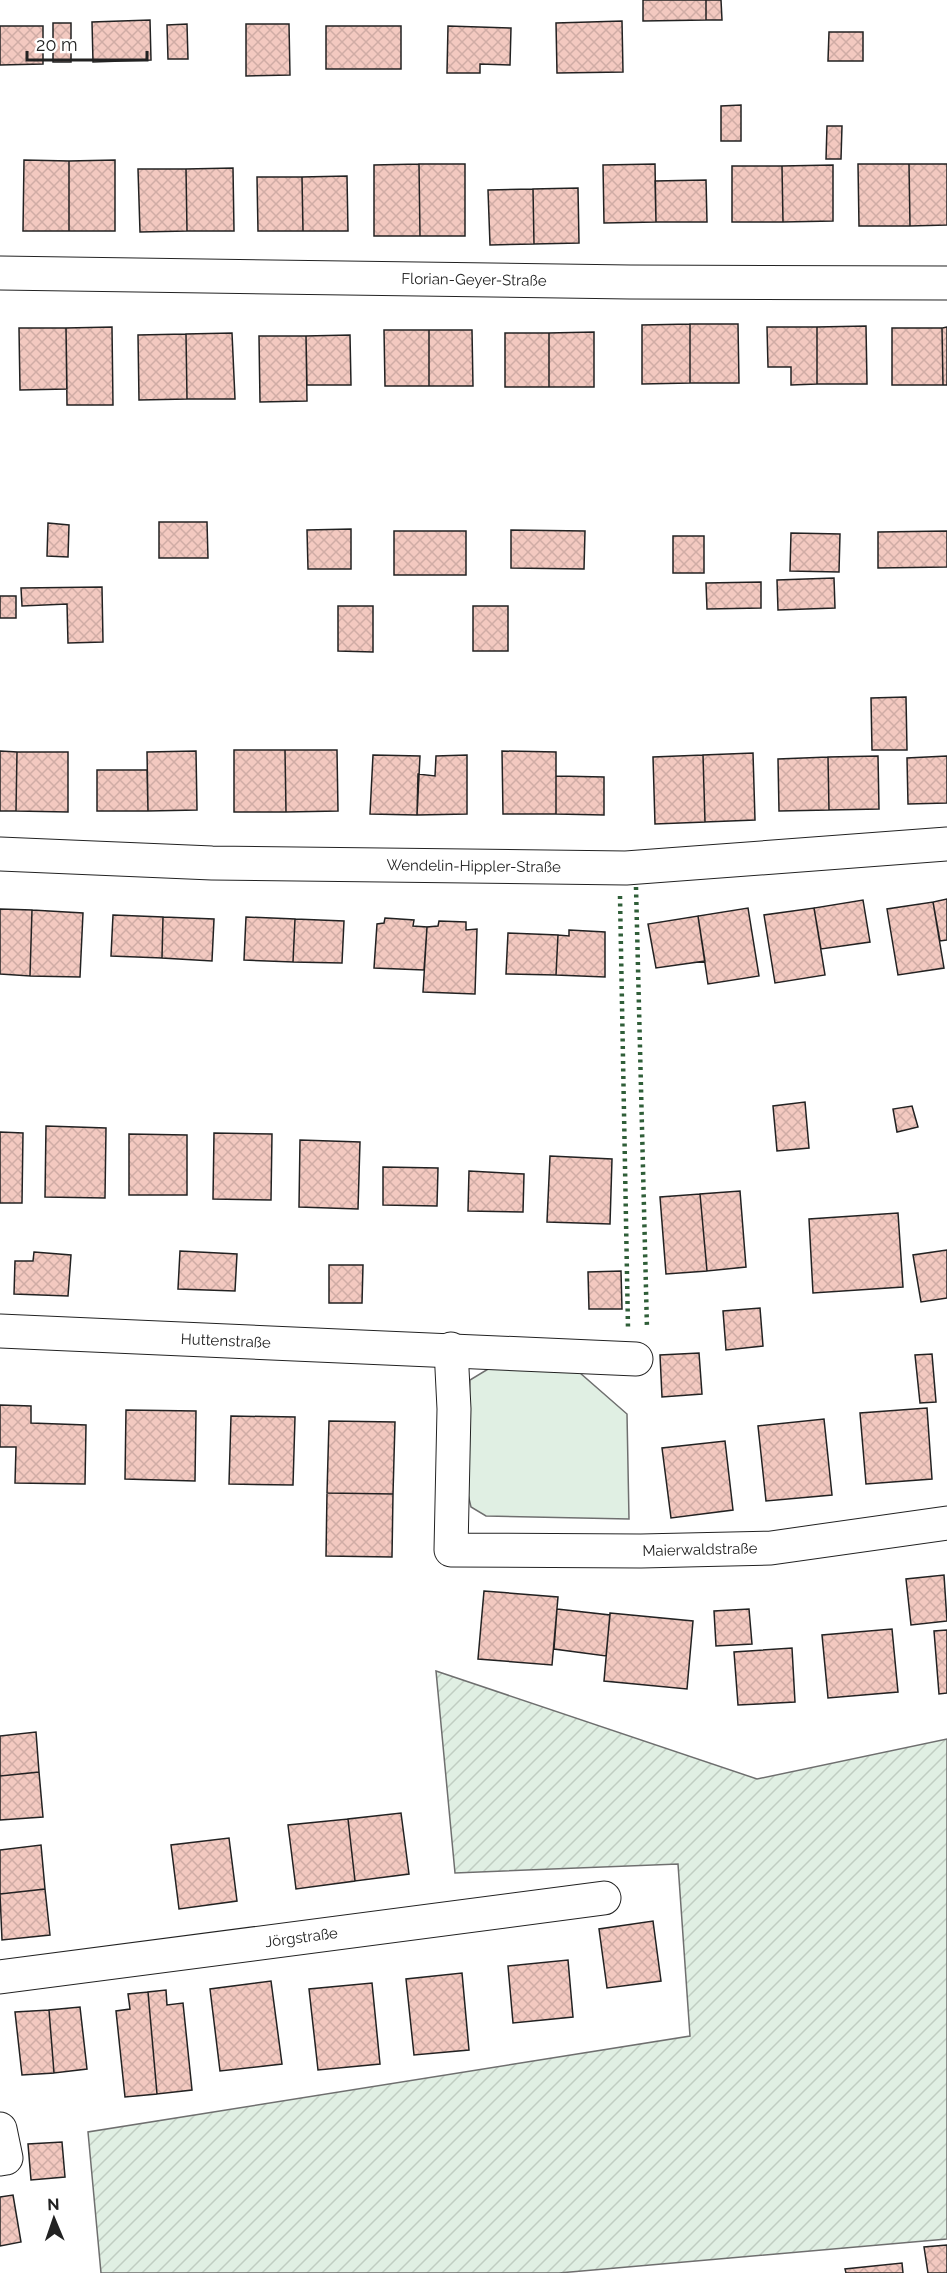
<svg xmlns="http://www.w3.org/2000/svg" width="947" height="2273" font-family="Raleway,sans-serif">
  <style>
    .park { fill: #e0efe3; stroke: #6f6f6f; stroke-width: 1.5 }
    .garden { fill: url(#garden-furrows); stroke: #6f6f6f; stroke-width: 1.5 }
    .building { fill: url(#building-cross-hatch); stroke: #222; stroke-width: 1.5 }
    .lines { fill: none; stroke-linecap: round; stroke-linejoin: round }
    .minor-casing { stroke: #222; stroke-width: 35 }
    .minor { stroke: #fff; stroke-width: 33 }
    .hedge { stroke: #2f5e38; stroke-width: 4.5; stroke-dasharray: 3 4.5; stroke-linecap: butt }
    .labels { text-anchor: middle; stroke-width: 4.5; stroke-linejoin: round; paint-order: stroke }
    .street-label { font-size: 15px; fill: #222; stroke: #fff }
  </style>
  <defs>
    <pattern id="garden-furrows" width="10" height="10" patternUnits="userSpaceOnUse" patternTransform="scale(1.5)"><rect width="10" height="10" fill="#e0efe3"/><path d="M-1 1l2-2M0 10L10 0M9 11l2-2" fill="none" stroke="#c0cdc2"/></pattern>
    <pattern id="building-cross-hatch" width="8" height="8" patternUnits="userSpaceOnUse" patternTransform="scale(1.5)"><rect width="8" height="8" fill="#f3c9c0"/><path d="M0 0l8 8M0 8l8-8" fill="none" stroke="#d0aca5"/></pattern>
  </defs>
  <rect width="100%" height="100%" fill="#fff"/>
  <path class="park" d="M498,1363L572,1366L627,1414L629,1519L486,1516L471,1507L465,1482L470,1380Z"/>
  <path class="garden" d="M436,1671L757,1779L947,1739V2239L559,2273H101L88,2132L690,2036L678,1864L455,1873Z"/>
  <path class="building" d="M643,0H706V20L643,21Z
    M706,0H721L722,20H706Z
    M150,20L151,60L93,62L92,22Z
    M622,21L623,72L557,73L556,23Z
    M53,23H71V62H53Z
    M187,24L188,59H168L167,25Z
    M246,24H289L290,75L246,76Z
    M0,26H43V64L0,65Z
    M326,26H401V69H326Z
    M448,26L511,28L510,65L480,64V73H447Z
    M829,32H863V61H828Z
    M741,105V141H721V106Z
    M827,126H842L841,159H826Z
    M24,160L69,161V231H23Z
    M115,160V231H69V161Z
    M419,164L420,236H374V165Z
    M419,164H465V236H420Z
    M655,164L656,222L604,223L603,165Z
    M858,164H909L910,226H859Z
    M909,164H947V225L910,226Z
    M833,165V221L783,222L782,166Z
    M732,166H782L783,222H732Z
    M233,168L234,231H187L186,169Z
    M138,169H186L187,231L140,232Z
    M347,176L348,231H303L302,177Z
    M257,177H302L303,231H258Z
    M706,180L707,222H656L655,181Z
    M578,188L579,243L534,244L533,189Z
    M533,189L534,244L490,245L488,190Z
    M690,324H738L739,383H690Z
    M690,324V383L642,384V325Z
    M866,326L867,384H817V327Z
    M112,327L113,405H67L66,328Z
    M767,327H817V384L791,385V367H768Z
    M947,327V385H943L942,328Z
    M19,328H66L67,389L20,390Z
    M892,328H942L943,385H892Z
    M384,330H429V386H385Z
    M429,330H472L473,386H429Z
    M594,332V387H549V333Z
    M232,333L235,399H187L186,334Z
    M505,333H549V387H505Z
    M186,334L187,399L139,400L138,335Z
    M350,335L351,385H307L306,336Z
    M259,336H306L307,401L260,402Z
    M159,522H207L208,558H159Z
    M48,523L69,525L68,557L47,556Z
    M351,529V569H308L307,530Z
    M511,530L585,531L584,569L511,568Z
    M394,531H466V575H394Z
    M947,531V567L878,568V532Z
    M791,533L840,534L839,572L790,571Z
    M673,536H704V573H673Z
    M834,578L835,608L778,610L777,580Z
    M761,582V608L707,609L706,583Z
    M102,587L103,642L68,643L67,604L22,606L21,588Z
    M0,596H16V618H0Z
    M338,606H373V652L338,651Z
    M473,606H508V651H473Z
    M906,697L907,750H872L871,698Z
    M234,750H285L286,812H234Z
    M285,750H337L338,811L286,812Z
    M0,751L17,752L16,811H0Z
    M196,751L197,810L148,811L147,752Z
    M502,751L556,752V814H503Z
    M17,752H68V812L16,811Z
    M753,753L755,820L705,822L703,755Z
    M373,755L420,756L417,815L370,814Z
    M467,755V814L417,815L418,774L435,776L436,756Z
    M703,755L705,822L655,824L653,757Z
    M878,756L879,809L829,810L828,757Z
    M947,756V803L908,804L907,758Z
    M828,757L829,810L779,811L778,759Z
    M97,770H147L148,811H97Z
    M556,776L604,777V815L556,814Z
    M947,899V940L940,941L933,902Z
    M863,900L870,942L821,949L814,908Z
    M933,902L944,968L898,975L887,909Z
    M748,908L759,976L708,984L698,916Z
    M814,908L825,975L775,983L764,915Z
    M0,909L32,910L30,976L0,974Z
    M32,910L83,913L80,977L30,976Z
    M113,915L163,917L162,958L111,956Z
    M698,916L705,961L656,968L648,924Z
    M163,917L214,919L212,961L162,958Z
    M246,917L295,919L293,962L244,960Z
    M385,918L414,920L413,926L427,927L424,970L374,968L377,924L384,923Z
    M295,919L344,921L342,963L293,962Z
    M439,921L466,922V930L477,929L475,994L423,992L427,927L438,926Z
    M569,930L605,932V977L556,975L558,935L569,936Z
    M508,933L558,935L556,975L506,974Z
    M805,1102L809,1148L777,1151L773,1106Z
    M912,1106L918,1127L897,1132L893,1109Z
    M46,1126L106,1128L105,1198L45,1197Z
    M0,1132L23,1133L22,1203H0Z
    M214,1133L272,1134L271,1200L213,1199Z
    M129,1134L187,1135V1195H129Z
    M300,1140L360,1142L358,1209L299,1207Z
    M550,1156L612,1159L610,1224L547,1222Z
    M383,1167L438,1168L437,1206L383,1205Z
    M469,1171L524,1174L523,1212L468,1211Z
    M740,1191L746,1267L707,1271L700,1194Z
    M700,1194L707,1271L666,1274L660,1197Z
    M898,1213L903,1287L813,1293L809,1219Z
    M947,1250V1298L921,1302L913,1255Z
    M180,1251L237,1254L235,1291L178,1289Z
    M34,1252L71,1255L68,1296L14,1294L15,1261H33Z
    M329,1265H363L362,1303H329Z
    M621,1271L622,1309H589L588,1272Z
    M760,1308L763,1346L726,1350L723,1311Z
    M699,1353L702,1394L662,1397L660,1355Z
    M932,1354L936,1402L920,1403L915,1355Z
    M0,1405L31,1406V1423L86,1425L85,1484L15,1483L16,1447H0Z
    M927,1408L932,1479L866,1484L860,1413Z
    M126,1410L196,1411L195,1481L125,1479Z
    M231,1416L295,1417L293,1485L229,1484Z
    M824,1419L832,1495L766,1501L758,1426Z
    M329,1421L395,1422L393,1494L327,1493Z
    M725,1441L733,1510L671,1518L662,1448Z
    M327,1493L393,1494L392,1557L326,1556Z
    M944,1575L947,1621L911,1625L906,1579Z
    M484,1591L558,1597L552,1665L478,1659Z
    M557,1609L610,1615L606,1656L554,1649Z
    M749,1609L752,1644L716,1646L714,1611Z
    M610,1613L693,1621L687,1689L604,1681Z
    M892,1629L898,1692L828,1698L822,1635Z
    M947,1630V1693L939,1694L934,1631Z
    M792,1648L795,1702L738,1705L734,1652Z
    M36,1732L39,1772L0,1776V1736Z
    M39,1772L43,1817L0,1820V1776Z
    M401,1813L409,1874L355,1881L348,1819Z
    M348,1819L355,1881L296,1889L288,1825Z
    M229,1838L237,1901L179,1909L171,1845Z
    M41,1845L45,1889L0,1894V1850Z
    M45,1889L50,1935L2,1940L0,1894Z
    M653,1921L661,1981L607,1988L599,1929Z
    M568,1960L573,2017L513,2023L508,1966Z
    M462,1973L469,2050L414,2055L406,1979Z
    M271,1981L282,2064L220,2071L210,1989Z
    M372,1983L380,2064L318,2070L309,1989Z
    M166,1990L167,2005L183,2003L192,2090L157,2094L148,1992Z
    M148,1992L157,2094L125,2097L116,2011L130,2009L128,1994Z
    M80,2007L87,2069L54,2073L49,2010Z
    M49,2010L54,2073L22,2075L15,2012Z
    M62,2142L65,2177L31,2180L28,2144Z
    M13,2195L21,2242L0,2246V2197Z
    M947,2245V2273H928L924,2247Z
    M902,2263L903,2273H846L845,2269Z"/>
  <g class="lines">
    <defs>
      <g id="minor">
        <path id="s1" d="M0,273L630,282L947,283"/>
        <path id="s2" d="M0,854L212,863L626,868L947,844"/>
        <path id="s3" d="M0,1331L636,1359"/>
        <path id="s4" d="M451,1349L454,1409L451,1550L641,1551L771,1548L947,1523"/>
        <path id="s5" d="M0,1977L604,1898"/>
        <path d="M0,2129L6,2158L0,2159"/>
      </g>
    </defs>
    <use href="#minor" class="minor-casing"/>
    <use href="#minor" class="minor"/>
    <path class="hedge" d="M636,887L647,1329
      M620,896L628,1328"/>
  </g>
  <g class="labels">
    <g class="street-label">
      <text dy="5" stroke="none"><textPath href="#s1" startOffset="474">Florian-Geyer-Straße</textPath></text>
      <text dy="5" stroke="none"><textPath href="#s2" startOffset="474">Wendelin-Hippler-Straße</textPath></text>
      <text dy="5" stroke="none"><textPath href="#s3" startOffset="226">Huttenstraße</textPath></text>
      <text dy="5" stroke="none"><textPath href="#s4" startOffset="450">Maierwaldstraße</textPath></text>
      <text dy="5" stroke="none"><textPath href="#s5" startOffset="304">Jörgstraße</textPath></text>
    </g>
  </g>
  <g transform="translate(54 2219) rotate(358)" stroke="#ffffff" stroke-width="4.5" paint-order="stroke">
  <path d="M0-4.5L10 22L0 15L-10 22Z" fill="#222222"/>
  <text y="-9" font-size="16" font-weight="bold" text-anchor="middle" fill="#222222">N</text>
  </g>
  <path d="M27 51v9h120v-9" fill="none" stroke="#222222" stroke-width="3"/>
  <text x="36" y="51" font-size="18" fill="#222222" stroke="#ffffff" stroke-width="4.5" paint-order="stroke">20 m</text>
</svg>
